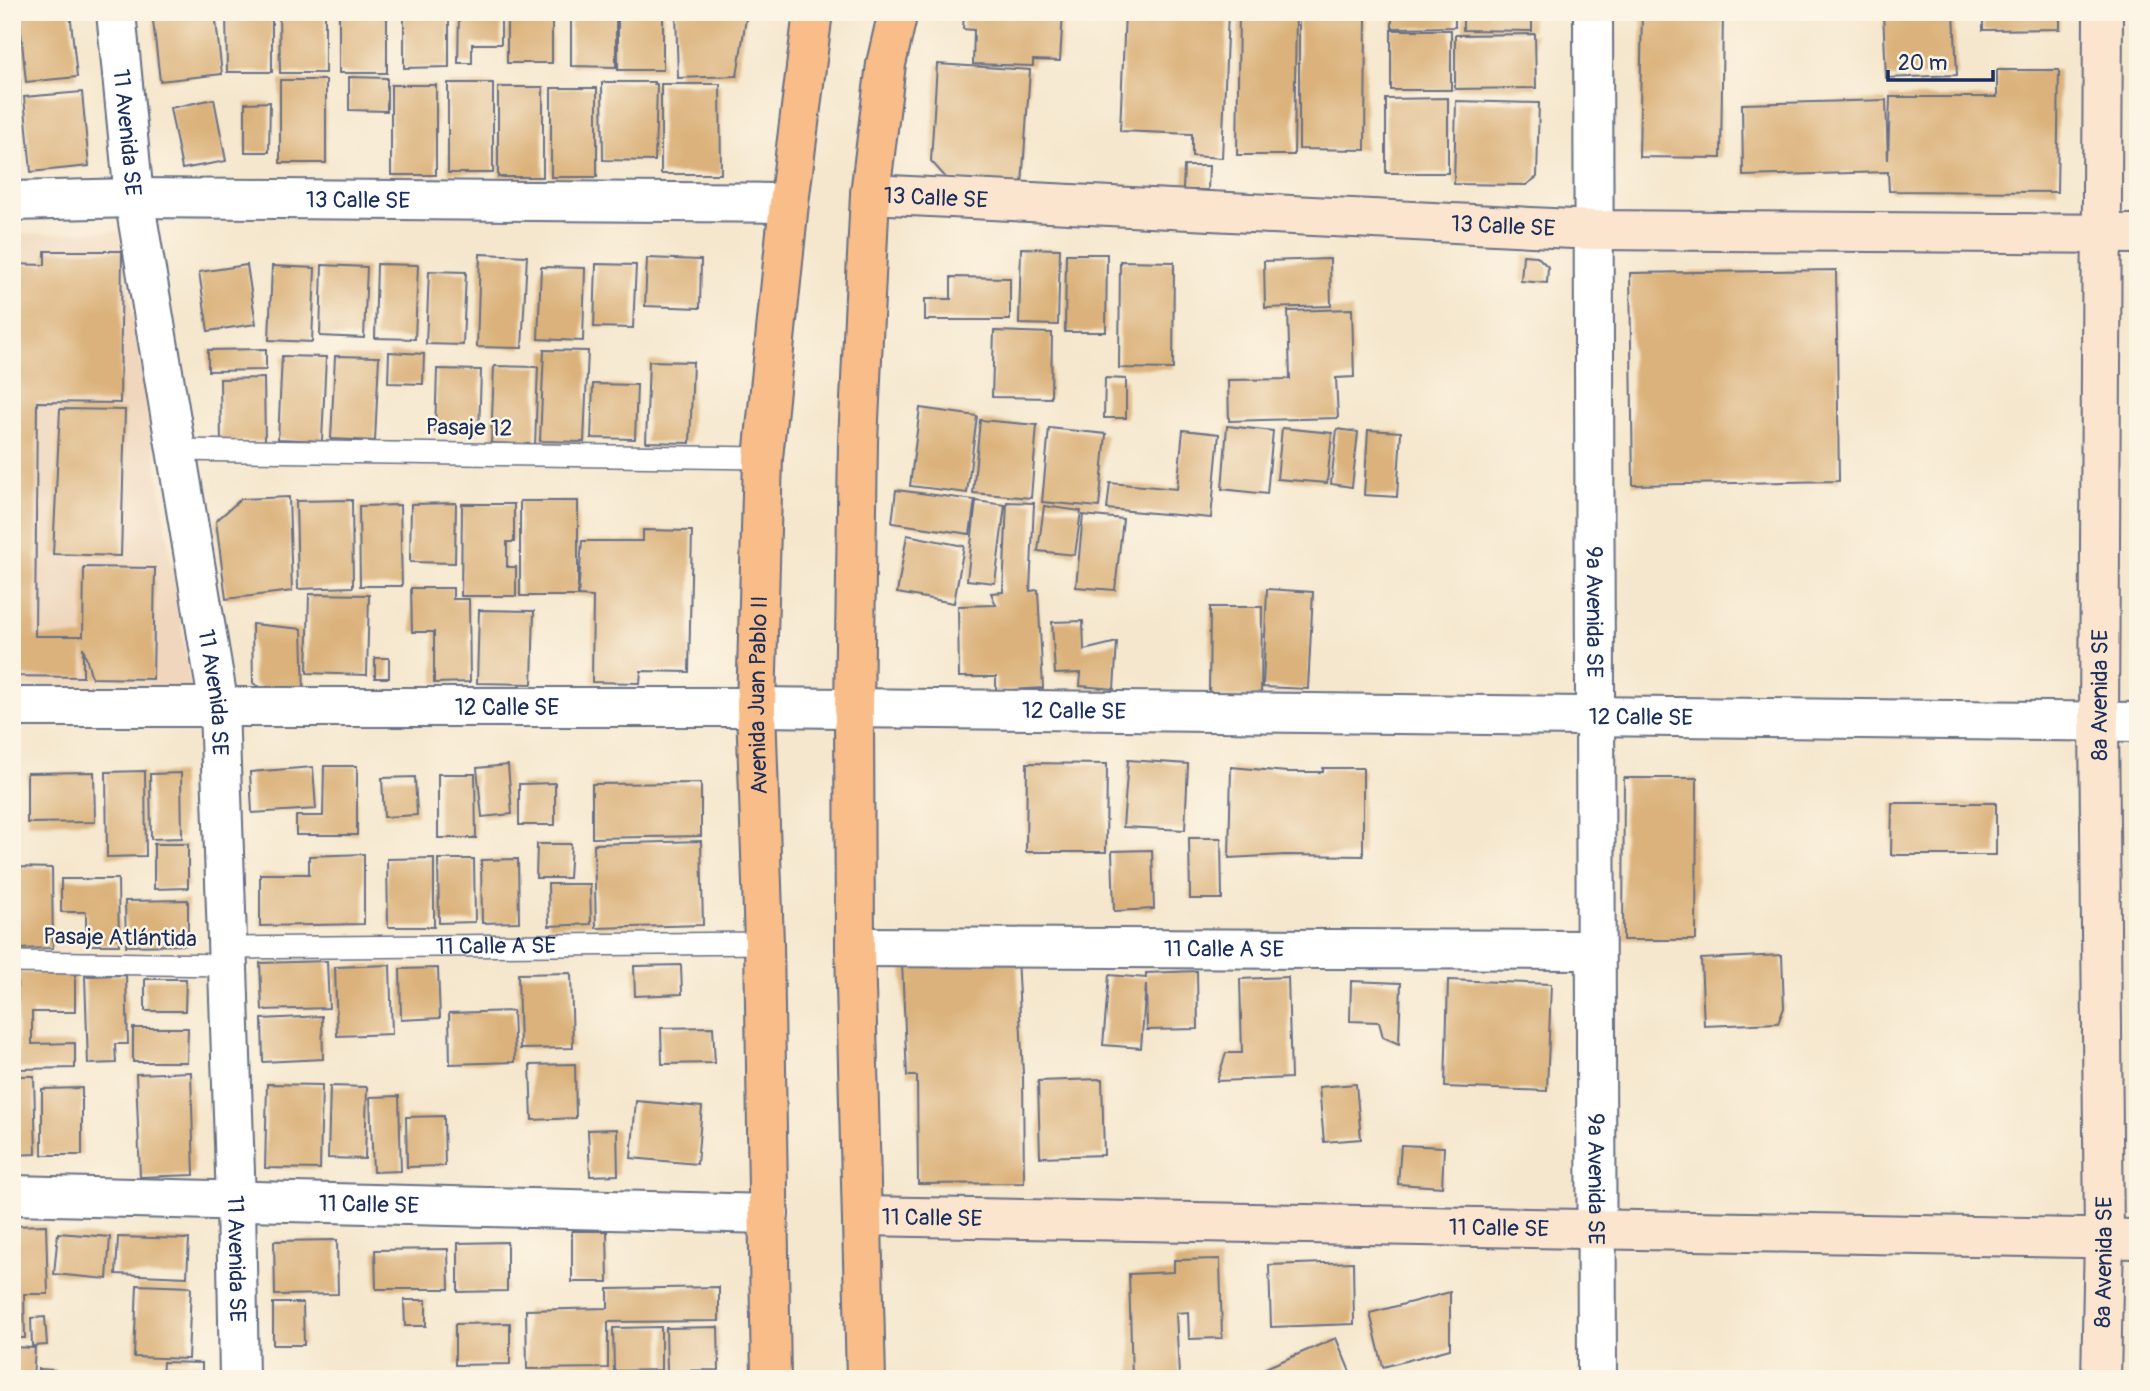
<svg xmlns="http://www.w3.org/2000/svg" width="2150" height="1391" font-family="Pangolin,sans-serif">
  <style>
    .built { fill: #efd6bc }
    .building { fill: #dbb27b }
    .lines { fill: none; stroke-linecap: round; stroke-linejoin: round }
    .lane-casing { stroke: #676f85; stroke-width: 24 }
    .street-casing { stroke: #676f85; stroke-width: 42 }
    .secondary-casing { stroke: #676f85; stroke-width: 42 }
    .highway-casing { stroke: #676f85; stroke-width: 42 }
    .lane { stroke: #fff; stroke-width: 21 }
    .street { stroke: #fff; stroke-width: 38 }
    .secondary { stroke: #fce5cf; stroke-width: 38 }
    .highway { stroke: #f8bd88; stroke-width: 38 }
    .labels { text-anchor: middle; stroke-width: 5; stroke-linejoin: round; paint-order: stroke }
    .street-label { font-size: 23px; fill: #1b2f5e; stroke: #fcf5e5 }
  </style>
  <rect width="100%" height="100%" fill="#fcf5e5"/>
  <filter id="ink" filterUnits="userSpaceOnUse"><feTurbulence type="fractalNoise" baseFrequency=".0143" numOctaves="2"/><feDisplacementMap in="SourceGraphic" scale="14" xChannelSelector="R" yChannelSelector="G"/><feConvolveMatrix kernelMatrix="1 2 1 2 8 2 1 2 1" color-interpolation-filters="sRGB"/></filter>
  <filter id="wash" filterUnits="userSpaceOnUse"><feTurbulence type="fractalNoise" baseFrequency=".00686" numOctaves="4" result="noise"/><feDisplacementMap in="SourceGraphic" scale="28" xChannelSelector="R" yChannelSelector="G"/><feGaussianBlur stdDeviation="1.57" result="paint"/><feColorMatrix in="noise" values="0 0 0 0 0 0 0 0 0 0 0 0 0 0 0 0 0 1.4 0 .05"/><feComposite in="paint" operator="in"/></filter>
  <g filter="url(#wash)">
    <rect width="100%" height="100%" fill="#f5e7cd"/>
    <path class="built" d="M120,231L191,689L12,686V234Z"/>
    <g id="blocks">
      <path class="building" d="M19,12H70L77,77L26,82Z
        M152,12H215L222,74L160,81Z
        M226,12H272V72H227Z
        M279,12H325V73H280Z
        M339,12H387V73H339Z
        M404,12H449V67L404,68Z
        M459,12H501V44H472V63H458Z
        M507,12H552V63H507Z
        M571,12H616V67L571,66Z
        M618,12H663V70H618Z
        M676,12H747L737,76L678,78Z
        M964,12H1063L1060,61L1033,60V66L973,64L974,30L963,29Z
        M1125,12H1228L1222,158L1192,156V134L1120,131Z
        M1239,12H1296L1294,155H1237Z
        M1299,12H1366L1365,150L1299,149Z
        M1392,12H1455V27L1392,28Z
        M1463,12H1532V31L1463,30Z
        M1642,12H1723L1721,158L1639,157Z
        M1883,12H1954L1957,75L1886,78Z
        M1983,12H2060V29L1983,30Z
        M1391,30H1451V90H1391Z
        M1535,34L1536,88L1455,89V35Z
        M937,64L1030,70L1022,185L948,180L931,161Z
        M1997,70H2059L2057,192L1889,191L1888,172L1743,176L1742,104L1886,100L1888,160L1890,97H1997Z
        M349,77L387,78V111L349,110Z
        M12,80H20V167H12Z
        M280,80H326V163H280Z
        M605,82H654V84H657L655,161L603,160L602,83Z
        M448,83H493V173H448Z
        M661,84H720L721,174H661Z
        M391,85H436V175H391Z
        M498,87H543V177H498Z
        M551,88H597V177H551Z
        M82,92L89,166L31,172L24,97Z
        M1448,98V173H1386V99Z
        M214,99L226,161L182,169L170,108Z
        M1456,101L1539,103L1537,177L1526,185L1454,184Z
        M270,102L269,152H245V103Z
        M1184,166H1209L1208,190H1183Z
        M1021,248L1060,249L1058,325L1019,324Z
        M45,251H122L120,403L37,402L35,636H83L84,567L155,568L153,679L92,678L83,647V677L12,676V264L45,265Z
        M480,254L527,256L522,348L477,347Z
        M1066,254H1107L1106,332H1065Z
        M1523,255L1537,256L1548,267L1547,283L1521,281Z
        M647,258L701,260L700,308L645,306Z
        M1330,259L1331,306L1265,308L1264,261Z
        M1120,261L1174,262L1173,369L1119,368Z
        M377,264L418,265L415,339L375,338Z
        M596,264L636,265L633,328L594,327Z
        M247,265L256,324L208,331L199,272Z
        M322,265L367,267L364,338L320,336Z
        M272,266L315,268L312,342L269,340Z
        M541,267L585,268L583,341L538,339Z
        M1836,270L1839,481L1633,485L1630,273Z
        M429,271L466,272L463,345L426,344Z
        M951,277L1010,278V320H925V299H951Z
        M1352,309L1354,377L1336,378L1338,418L1229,421L1228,380L1290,379L1288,311Z
        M994,331L1052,333L1051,398L992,397Z
        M266,349V370L208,371V350Z
        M544,350L588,351L584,442L540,441Z
        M389,352L424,354L423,384L388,383Z
        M282,356L326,357L322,441L278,439Z
        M335,356L379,357L375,441L331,439Z
        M649,361L693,362L690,443L646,442Z
        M494,366L538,367L535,445L491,443Z
        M437,369L481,370L479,434L435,432Z
        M264,378L265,441L221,442L220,379Z
        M1105,378L1126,379V418H1104Z
        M593,384L637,385L635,439L591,438Z
        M920,408L977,416L967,493L910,486Z
        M60,409L125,410L121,556L53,554Z
        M980,420L1037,425L1031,498L973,493Z
        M1227,426L1273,431L1267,494L1222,489Z
        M1049,428L1106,434L1099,507L1042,502Z
        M1282,428L1332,433L1327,483L1277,479Z
        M1337,429L1358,432L1352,487L1331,484Z
        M1183,430L1219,434L1211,518L1107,509L1110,483L1177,489Z
        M1368,430L1401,432L1397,497L1364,495Z
        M896,490L975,500L970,534L892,523Z
        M289,497L292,591L226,599L216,521L241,499Z
        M352,500L353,587L298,589L296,501Z
        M520,501H578V596H520Z
        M976,501L1005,505L995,583L967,580Z
        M1007,502L1034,503L1030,591L1038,590L1043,688L996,691V677H959L958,606L996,605L991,593L1003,592Z
        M456,503L455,563L410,562L411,504Z
        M462,504H514V542H507V567H516V596H461Z
        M400,505L402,586H360L359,506Z
        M1044,506L1081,511L1075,555L1038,551Z
        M1083,515L1123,519L1115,590L1076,587Z
        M643,530L692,531L689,672L641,671L640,683L592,682L593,597L578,596L582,541H643Z
        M907,535L964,546L954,603L897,593Z
        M411,588H453V599H469L470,682L434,683V632H412Z
        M1267,589L1313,592L1308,689L1263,687Z
        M309,594L369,595L367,675L307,673Z
        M1210,607H1262L1261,698L1209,697Z
        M479,610L534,611L532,684L477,683Z
        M1083,621L1084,650L1117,642L1114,689L1080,686L1081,673L1055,674L1052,622Z
        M252,624L302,629L304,693L274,696L253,683Z
        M375,658H389V678H375Z
        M1128,760L1188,764L1185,830L1123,827Z
        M1027,763L1107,764L1106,852H1026Z
        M508,765L512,814L482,817L477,768Z
        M324,766H357V835H296V816H323Z
        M313,767L316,809L252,813L250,772Z
        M1231,767L1287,772H1323V768H1363V856L1285,855L1229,858Z
        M145,771L146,856L107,857L106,772Z
        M94,772L95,822L27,823V773Z
        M181,773L182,838L151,839L150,774Z
        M438,774H475L476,838H438Z
        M415,777L417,815L384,817L382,778Z
        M1624,778H1697L1696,940H1623Z
        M555,783V825H519V784Z
        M701,783V836L592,838V784Z
        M1892,803H1996V855H1891Z
        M1189,838H1221L1222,899H1190Z
        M701,841L703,925L596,928L594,844Z
        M154,844H188V888L154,889Z
        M537,844H571L569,878H536Z
        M1152,850L1154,909L1114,911L1112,851Z
        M364,854V924L260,926V874H309V856Z
        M434,858V927H388L387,859Z
        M438,859H474L475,922L439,923Z
        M518,859L519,922L482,923L481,860Z
        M14,867L52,868L53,948L14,949Z
        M61,879H118L119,945H86V912H61Z
        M548,884H590L591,924L549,926Z
        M188,900V945L126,946L125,901Z
        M1782,955L1784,1008L1778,1023L1704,1026L1701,959Z
        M1017,957L1023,1074L1024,1183L918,1184L917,1076H907L902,962Z
        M327,961L329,1008L262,1010L260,963Z
        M390,965L392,1034L337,1036L335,967Z
        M681,965L682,994L635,996L634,966Z
        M438,968L440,1018L401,1020L400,969Z
        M1197,971L1198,1029L1147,1030L1146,985L1141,1048L1103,1045L1109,975L1146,978V973Z
        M17,973H75V1012H32V1044L75,1043V1068L18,1069Z
        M571,973L573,1048L520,1049L518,974Z
        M126,975L128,1044H115L116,1063L88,1064L85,976Z
        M1288,977L1291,1078L1217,1081L1226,1053H1242L1240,979Z
        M145,979H186L185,1011H145Z
        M1448,980L1551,984L1547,1091L1445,1087Z
        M1351,981L1401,983L1399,1044L1383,1037L1379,1022L1350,1021Z
        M513,1011L515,1062L450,1064L449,1013Z
        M322,1016L323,1059L263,1062L262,1019Z
        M713,1027L715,1063L662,1064L661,1028Z
        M133,1028H188L187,1062H133Z
        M575,1064L576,1118L532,1120L530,1065Z
        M191,1072L194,1175L140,1177L136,1074Z
        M12,1076H34L36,1154L12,1155Z
        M1102,1079L1104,1155L1040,1157L1038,1081Z
        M267,1084L322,1085L320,1169L265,1168Z
        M1356,1084L1361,1139L1324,1142L1319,1087Z
        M330,1086L367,1087L365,1159L328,1158Z
        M82,1088V1155H42V1089Z
        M399,1096L401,1171L373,1172L370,1097Z
        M636,1101L702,1107L697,1164L631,1158Z
        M444,1116L445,1166L407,1167L406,1117Z
        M617,1129L618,1175L590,1176L588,1130Z
        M1401,1145L1444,1147L1442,1187L1398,1184Z
        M46,1225L48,1294H24L25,1338H12V1226Z
        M572,1231H607L608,1282H572Z
        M58,1233L110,1237L107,1279L54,1274Z
        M118,1237L189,1239L187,1277L116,1274Z
        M337,1240L338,1294L275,1295L274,1241Z
        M507,1242V1291L458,1292V1243Z
        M448,1249L449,1289H376L375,1250Z
        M1220,1259L1222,1338L1189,1339L1188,1312L1176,1313L1179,1376L1132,1378L1129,1274L1174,1272V1260Z
        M1353,1262L1354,1324L1271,1327L1269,1265Z
        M137,1285L191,1287L188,1359L134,1357Z
        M719,1287V1321L608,1322V1368L527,1369L526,1310L608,1308V1289Z
        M1450,1292V1349L1383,1367L1370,1313Z
        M404,1300H426V1326H405Z
        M273,1303H303L304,1345H273Z
        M45,1317L47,1345L32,1346L31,1318Z
        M510,1323V1364L455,1365V1324Z
        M661,1327V1370L614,1371L613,1328Z
        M718,1327L719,1370L667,1371L666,1328Z
        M1336,1338L1353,1379H1267L1263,1369Z
        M12,1347L35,1348L33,1379H12Z
        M163,1362L202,1363V1379H162Z
        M38,1369L55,1370V1379H38Z"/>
    </g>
  </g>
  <g filter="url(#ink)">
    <use href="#blocks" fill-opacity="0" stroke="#676f85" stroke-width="2"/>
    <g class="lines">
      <defs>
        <g id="lane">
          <path d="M175,450L763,458"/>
          <path id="s1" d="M228,948L764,943"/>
          <path d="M12,962L227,965"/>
        </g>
        <g id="street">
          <path id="s2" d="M116,12L134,198L219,707L236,1201L239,1379"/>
          <path id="s3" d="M1593,12L1597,1379"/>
          <path id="s4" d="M12,201L134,198L789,203"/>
          <path id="s5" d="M12,707H756L2138,722"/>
          <path id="s6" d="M855,947L1595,950"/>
          <path id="s7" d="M12,1195L769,1214"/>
        </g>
        <g id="secondary">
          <path id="s8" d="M870,194L1593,230L2138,234"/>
          <path id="s9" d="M862,1216L2138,1239"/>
          <path id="s10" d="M2101,1379L2104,1237L2099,722L2103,12"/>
        </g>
        <g id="highway">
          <path id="s11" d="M771,1379L764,943L756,707L763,458L789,203L813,12"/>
          <path d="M866,1379L855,947L854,710L858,441L870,194L886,64L898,12"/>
        </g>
      </defs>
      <use href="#lane" class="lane-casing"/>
      <use href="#street" class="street-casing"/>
      <use href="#secondary" class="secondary-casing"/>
      <use href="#highway" class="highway-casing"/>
      <use href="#lane" class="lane"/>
      <use href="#street" class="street"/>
      <use href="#secondary" class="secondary"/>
      <use href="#highway" class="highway"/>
    </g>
  </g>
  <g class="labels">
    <g class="street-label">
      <text dy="8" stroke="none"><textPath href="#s2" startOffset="121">11 Avenida SE</textPath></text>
      <text dy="8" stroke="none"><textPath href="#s8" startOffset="66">13 Calle SE</textPath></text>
      <text dy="8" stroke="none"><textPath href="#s4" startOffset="346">13 Calle SE</textPath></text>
      <text dy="8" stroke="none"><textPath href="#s8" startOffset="634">13 Calle SE</textPath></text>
      <text transform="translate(469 427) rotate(1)" y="8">Pasaje 12</text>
      <text dy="8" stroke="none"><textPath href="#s3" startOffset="600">9a Avenida SE</textPath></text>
      <text dy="8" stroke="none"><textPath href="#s2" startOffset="688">11 Avenida SE</textPath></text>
      <text dy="8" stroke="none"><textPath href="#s11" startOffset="684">Avenida Juan Pablo II</textPath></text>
      <text dy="8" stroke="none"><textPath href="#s10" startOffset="684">8a Avenida SE</textPath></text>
      <text dy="8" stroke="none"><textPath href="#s5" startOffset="495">12 Calle SE</textPath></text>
      <text dy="8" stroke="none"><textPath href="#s5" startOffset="1062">12 Calle SE</textPath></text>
      <text dy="8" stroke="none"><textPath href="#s5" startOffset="1629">12 Calle SE</textPath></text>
      <text transform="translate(120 937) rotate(1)" y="8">Pasaje Atlántida</text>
      <text dy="8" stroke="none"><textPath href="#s1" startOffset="268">11 Calle A SE</textPath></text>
      <text dy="8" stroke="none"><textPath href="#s6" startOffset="369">11 Calle A SE</textPath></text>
      <text dy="8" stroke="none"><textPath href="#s3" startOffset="1167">9a Avenida SE</textPath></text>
      <text dy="8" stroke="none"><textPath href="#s7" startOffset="357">11 Calle SE</textPath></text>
      <text dy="8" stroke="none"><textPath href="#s9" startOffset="70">11 Calle SE</textPath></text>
      <text dy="8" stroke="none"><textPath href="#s9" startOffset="637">11 Calle SE</textPath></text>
      <text dy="8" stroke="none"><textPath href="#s2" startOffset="1255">11 Avenida SE</textPath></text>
      <text dy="8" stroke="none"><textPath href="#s10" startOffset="117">8a Avenida SE</textPath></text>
    </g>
  </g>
  <rect width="2150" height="1391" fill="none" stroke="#fcf5e5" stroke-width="42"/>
  <path d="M1888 70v10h105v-10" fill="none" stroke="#1b2f5e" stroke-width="3.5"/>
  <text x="1898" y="70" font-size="21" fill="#1b2f5e" stroke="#fcf5e5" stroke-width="5" paint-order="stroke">20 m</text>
</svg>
